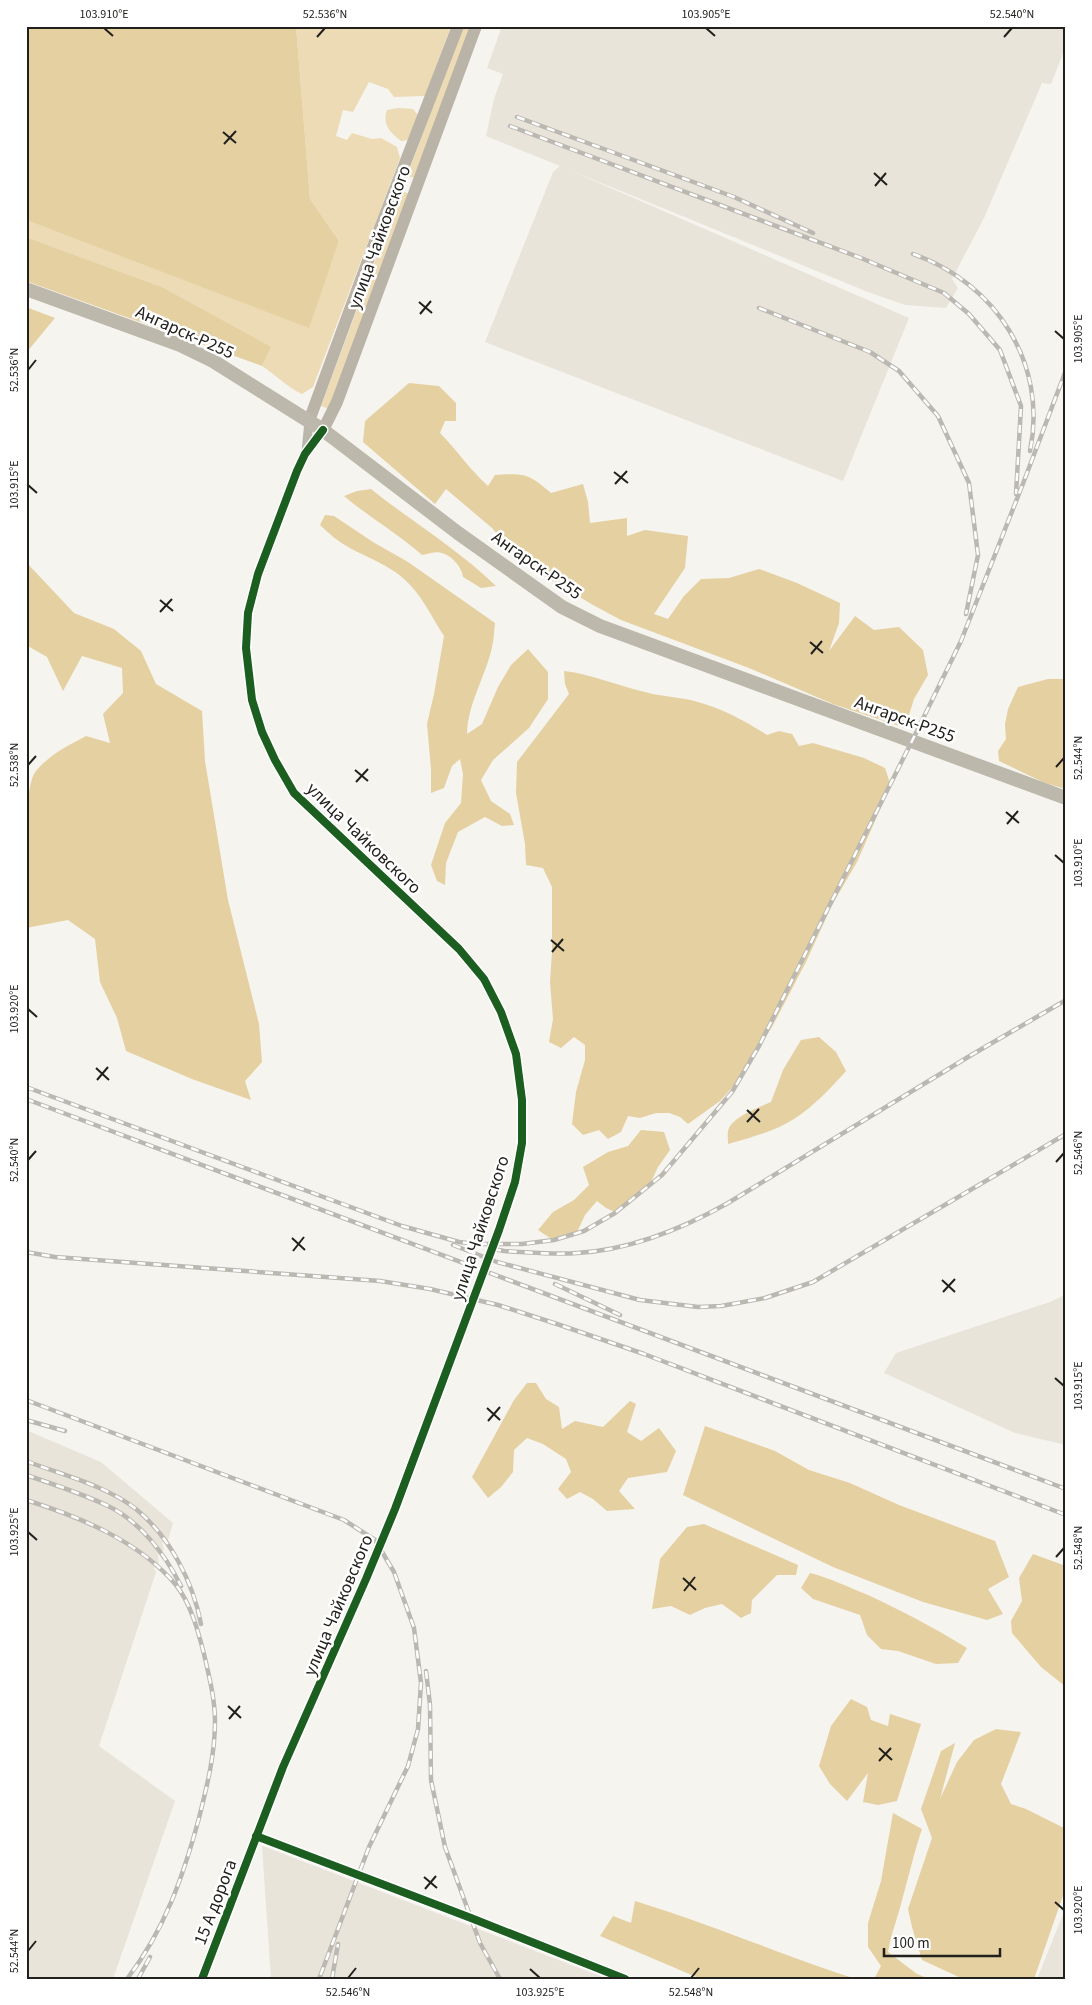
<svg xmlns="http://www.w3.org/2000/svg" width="1092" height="2005" font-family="'Source Sans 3',sans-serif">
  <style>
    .built { fill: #e9e4da }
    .green { fill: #ecdbb4 }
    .forest { fill: #e5d0a1 }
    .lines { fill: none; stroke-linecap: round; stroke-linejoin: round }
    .street { stroke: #bab6ab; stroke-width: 9 }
    .secondary { stroke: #bab4a8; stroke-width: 12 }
    .primary { stroke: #bcb8ab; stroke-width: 14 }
    .rail-casing { stroke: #bab8b1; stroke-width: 4.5 }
    .rail { stroke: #fff; stroke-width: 2.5; stroke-dasharray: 8; stroke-linecap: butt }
    .cycleway-casing { stroke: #fff; stroke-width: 11 }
    .cycleway { stroke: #1b5e20; stroke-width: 8 }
    .ticks { fill: none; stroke: #21201d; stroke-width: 2 }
    .labels { text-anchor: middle; stroke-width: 5; stroke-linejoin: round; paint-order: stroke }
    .street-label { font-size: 18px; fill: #21201d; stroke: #fff }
    .neatline { fill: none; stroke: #21201d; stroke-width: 2 }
    .ticks-label { font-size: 12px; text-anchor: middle; fill: #21201d }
  </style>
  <rect width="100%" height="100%" fill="#f6f4ef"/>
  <path class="built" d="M502,26H1066V46L1051,84L1042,83L984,218L952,279L958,288L946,308L905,305L868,292L567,169L909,318L843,481L485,342L553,172L560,166L486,136L494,99L503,74L487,68Z
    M1066,1294V1445L1015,1433L884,1373L896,1353L1050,1302Z
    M26,1430L101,1462L173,1523L168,1540L162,1543L164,1550L158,1554L159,1565L154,1568L156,1572L99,1746L175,1801L113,1979H26Z
    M262,1846H263L608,1979H271Z
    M1066,1907V1979H1037Z"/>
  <path class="green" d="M296,26H451L425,96L394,97L388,89L369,82L353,112L343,110L336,136L347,140L352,133L372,139L381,138L397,147L400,158L313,387L302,394C287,387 276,375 262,366L270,348L162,287L26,237V220L308,327L339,241L310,199Z
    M463,26H472L416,178L407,176Z
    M398,108L413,109L418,115L408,140L401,141C390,132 382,125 387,110Z
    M401,191L410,194L329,409L321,406Z"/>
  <path class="forest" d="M26,26H296L310,199L339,241L309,328L26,220Z
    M26,237L162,287L271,347L262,366L26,281Z
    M26,307L55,318L26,353Z
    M409,383L439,386L456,403V421H445L440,433C457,450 470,470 488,486L495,475C525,473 529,474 551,493L583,484L588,502L590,523L627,518V536L645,530L688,536L685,568L654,614L668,619L684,596L701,579L729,578L759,569L797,583L840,603L839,623L829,651L855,616L874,630L899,627L923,650L928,675L914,699L905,728L833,704L749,668L621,620L593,605L521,562L492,528L446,489L435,504L363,442L365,421Z
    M371,489C412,522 458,549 496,586L481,588L463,577C462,567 452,556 442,553C437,551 428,554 422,555C397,533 369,517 344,496L357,491Z
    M325,515L334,516L373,542L408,562L495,623C494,631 494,639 492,647C486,676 468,702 467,734L482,724L498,687L511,665L528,649L548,672V699L529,728L493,760L481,780L491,801L510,814L514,825L502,826L485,817L458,832L446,863L445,885L437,881L431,865L445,823L461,803L463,774L460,759L452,766L444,788L431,793V769L427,724L434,694L444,636C431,616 422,595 404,579C389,565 368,558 350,548C339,542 329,534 320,525Z
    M26,562L74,613L114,629L141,651L156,684L202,711L205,761L228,900L259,1024L262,1062L245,1081L251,1100L192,1079L126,1051L117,1018L100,982L95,939L68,920L26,928C26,900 21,788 36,771C49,755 69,745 86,736L110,743L103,714L123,693L122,668L82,656L63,691L47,657L26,645Z
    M564,671C592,674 618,686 645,692C663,697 681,697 698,702C723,709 745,721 767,735L779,731L792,734L799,746L813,743L864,758L885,768L889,780V789L857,862L832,905L806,962L772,1027L736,1083L720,1101L688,1124L680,1117L669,1113H656L640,1118L628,1116L621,1132L608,1139L599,1130L583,1135L572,1124L576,1092L585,1060V1045L574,1037L561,1048L549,1042L553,1019L550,982L552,952V887L543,868L526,865L525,844L516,793L517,762L569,694L565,684Z
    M1048,679H1066V789L1045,783L999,761L998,751L1006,739L1005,724L1008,709L1018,687Z
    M819,1037L836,1052L846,1071C831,1088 814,1106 794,1119C775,1131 750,1138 728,1144C728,1139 727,1132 729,1128C735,1116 760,1107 771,1102L783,1070L801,1040Z
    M641,1130L664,1132L670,1150L658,1167L650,1184L617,1213L606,1208L597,1201L585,1215L577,1232L553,1240L538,1230L553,1212L574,1200L589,1185L583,1167L608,1152L628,1146Z
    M527,1383H536L546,1399L559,1407L562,1429L575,1421L603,1427L630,1401L636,1404L627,1432L641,1441L659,1428L676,1451L667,1472L628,1478L619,1491L635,1509L607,1511L593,1499L580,1492L567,1499L558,1489L571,1472L566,1459L543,1444L527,1438L514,1450L513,1472L501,1487L488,1498L472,1477L514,1400Z
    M705,1426L775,1451L809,1470L850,1483L899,1505L995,1541L1009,1577L988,1589L1003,1614L987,1620L923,1602L833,1567L683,1495Z
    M704,1524L798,1565L796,1575H777L752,1600L751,1613L741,1618L722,1604L705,1608L690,1615L671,1606L652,1609L660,1559L687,1527Z
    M1033,1554L1066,1566V1687L1041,1667L1012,1633L1011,1621L1022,1601L1019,1578Z
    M810,1573C830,1578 848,1587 868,1595C902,1611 935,1628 967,1648L958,1663L936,1664L898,1651L881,1649L867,1635L860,1615L813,1599L801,1588Z
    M851,1699L867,1707L871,1720L888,1726L890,1714L921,1724L897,1801L878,1805L863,1802L868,1773L847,1801L830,1784L819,1766L831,1726Z
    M996,1729L1021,1732L1001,1784L1011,1804L1026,1809L1066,1829V1887L1034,1979H963L922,1960L912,1927L908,1909L932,1838L921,1809L941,1751L955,1743L940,1799L957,1762L974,1740Z
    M893,1813L922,1829C914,1852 909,1876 902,1900C898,1917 891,1934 888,1952L917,1974L930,1979H874L881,1966L868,1947V1923L881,1881Z
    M635,1901C710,1924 782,1955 856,1979H701L600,1936L613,1916L631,1923Z"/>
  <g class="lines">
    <path class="street" d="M306,452L309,421
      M256,1836L471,1918L625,1979
      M202,1979L283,1767L366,1579L395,1509L499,1230L515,1182L522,1143V1100L516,1054L501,1012L484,979L459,949L294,793L275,760L262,732L252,700L246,648L248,613L258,574L297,471L305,454L323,430"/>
    <path class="secondary" d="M309,421L380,228L458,26
      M323,430L337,402L476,26"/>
    <path class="primary" d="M26,289L180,345L213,361L323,430L458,533L562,607L600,626L1066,798"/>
    <defs>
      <path id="rail" d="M517,117L734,197L813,233
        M510,126L861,258L944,293L969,314L1000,350L1021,406L1016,494
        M913,254C996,283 1048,364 1030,451
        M759,308L870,352L899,371L938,416L969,483L978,555L966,614
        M26,1087L402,1226L459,1242L478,1244H522L554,1240L584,1231L615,1213L662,1175L732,1092L759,1046L912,741L961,641L1024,481L1066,370
        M26,1099L1066,1489
        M453,1245L497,1262L640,1300L698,1307L721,1306L765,1298L813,1282L1066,1134
        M493,1249L504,1251C528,1252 553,1255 577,1253C630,1250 682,1229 728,1203L973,1054L1066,1000
        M26,1252L55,1257L380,1281L430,1289L498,1305L560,1325L644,1354L1066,1515
        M555,1284L620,1315
        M26,1400L344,1520L375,1540L394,1572L414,1628L421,1683L418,1729L408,1766L369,1847L319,1979
        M26,1420L65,1431
        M26,1461C62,1475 105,1485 136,1509C170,1537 193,1582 201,1624
        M26,1475C53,1484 80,1493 106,1505C139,1520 165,1554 181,1586
        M26,1500C80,1517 139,1541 176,1585C191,1604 198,1631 204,1654C209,1676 215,1699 215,1721C215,1755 207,1786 199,1818C183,1877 165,1929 127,1979
        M426,1671L430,1705L431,1780L445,1847L480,1943L500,1979
        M138,1979L150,1957
        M332,1979L338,1944"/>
    </defs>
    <use href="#rail" class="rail-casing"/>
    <use href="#rail" class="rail"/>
    <defs>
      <path id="cycleway" d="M256,1836L471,1918L625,1979
        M202,1979L283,1767L366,1579L395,1509L499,1230L515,1182L522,1143V1100L516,1054L501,1012L484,979L459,949L294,793L275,760L262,732L252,700L246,648L248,613L258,574L297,471L305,454L323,430"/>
    </defs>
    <use href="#cycleway" class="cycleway-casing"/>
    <use href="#cycleway" class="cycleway"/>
  </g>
  <path class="ticks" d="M104,28L113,36M706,28L715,36M317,37L325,28M1004,37L1012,28M223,132L236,143M224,144L236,131M874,173L887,185M875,186L886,173M419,302L432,313M420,314L431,301M1055,331L1064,339M28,370L36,360M614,472L628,483M615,484L627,471M28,485L37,493M160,600L173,611M160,612L172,599M810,642L823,653M811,654L822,641M28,765L36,756M1056,767L1064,758M355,770L368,781M356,782L368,769M1006,812L1019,823M1007,824L1018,811M1055,855L1064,863M551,940L564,951M552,952L563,939M28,1009L37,1017M96,1068L109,1080M97,1080L108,1067M747,1110L760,1122M747,1122L759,1109M28,1160L36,1151M1056,1162L1064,1153M292,1238L305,1250M293,1251L304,1237M942,1280L955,1292M943,1292L955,1279M1055,1378L1064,1386M487,1408L500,1420M488,1421L500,1407M28,1532L37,1540M1056,1557L1064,1548M683,1578L696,1590M684,1591L695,1577M228,1706L241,1718M229,1719L240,1706M879,1748L892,1760M879,1761L891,1748M424,1877L437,1888M425,1889L436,1876M1055,1902L1064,1910M28,1951L36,1941M530,1969L540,1978M348,1978L356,1968M691,1978L699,1968"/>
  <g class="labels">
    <g class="street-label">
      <text transform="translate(379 237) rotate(-70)" y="6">улица Чайковского</text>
      <text transform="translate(185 332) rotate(24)" y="6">Ангарск-Р255</text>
      <text transform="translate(537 565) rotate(35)" y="6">Ангарск-Р255</text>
      <text transform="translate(905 719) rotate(20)" y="6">Ангарск-Р255</text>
      <text transform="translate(364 838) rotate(44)" y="6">улица Чайковского</text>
      <text transform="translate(480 1228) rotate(-72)" y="6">улица Чайковского</text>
      <text transform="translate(338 1605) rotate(-67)" y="6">улица Чайковского</text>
      <text transform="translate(215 1902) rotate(-69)" y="6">15 А дорога</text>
    </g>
  </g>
  <rect width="1092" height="2005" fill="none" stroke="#ffffff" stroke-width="55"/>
  <path d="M884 1948v8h116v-8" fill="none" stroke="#21201d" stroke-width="2.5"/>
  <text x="892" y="1948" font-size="15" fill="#21201d" stroke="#ffffff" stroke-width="4" paint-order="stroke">100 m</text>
  <rect x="28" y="28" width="1036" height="1950" class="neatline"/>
  <g class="ticks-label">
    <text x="104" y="18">103.910°E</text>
    <text x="325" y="18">52.536°N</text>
    <text x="706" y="18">103.905°E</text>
    <text x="1012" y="18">52.540°N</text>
    <text transform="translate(1078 339) rotate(-90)" y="4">103.905°E</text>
    <text transform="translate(14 370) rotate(-90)" y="4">52.536°N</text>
    <text transform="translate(14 485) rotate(-90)" y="4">103.915°E</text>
    <text transform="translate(1078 758) rotate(-90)" y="4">52.544°N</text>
    <text transform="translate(14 765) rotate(-90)" y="4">52.538°N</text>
    <text transform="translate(1078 863) rotate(-90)" y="4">103.910°E</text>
    <text transform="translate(14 1009) rotate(-90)" y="4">103.920°E</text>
    <text transform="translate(1078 1153) rotate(-90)" y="4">52.546°N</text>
    <text transform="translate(14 1160) rotate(-90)" y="4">52.540°N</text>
    <text transform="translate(1078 1386) rotate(-90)" y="4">103.915°E</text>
    <text transform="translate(14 1532) rotate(-90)" y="4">103.925°E</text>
    <text transform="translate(1078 1548) rotate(-90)" y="4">52.548°N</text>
    <text transform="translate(1078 1910) rotate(-90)" y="4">103.920°E</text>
    <text transform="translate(14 1951) rotate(-90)" y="4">52.544°N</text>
    <text x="348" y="1996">52.546°N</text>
    <text x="540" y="1996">103.925°E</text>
    <text x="691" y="1996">52.548°N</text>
  </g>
</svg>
